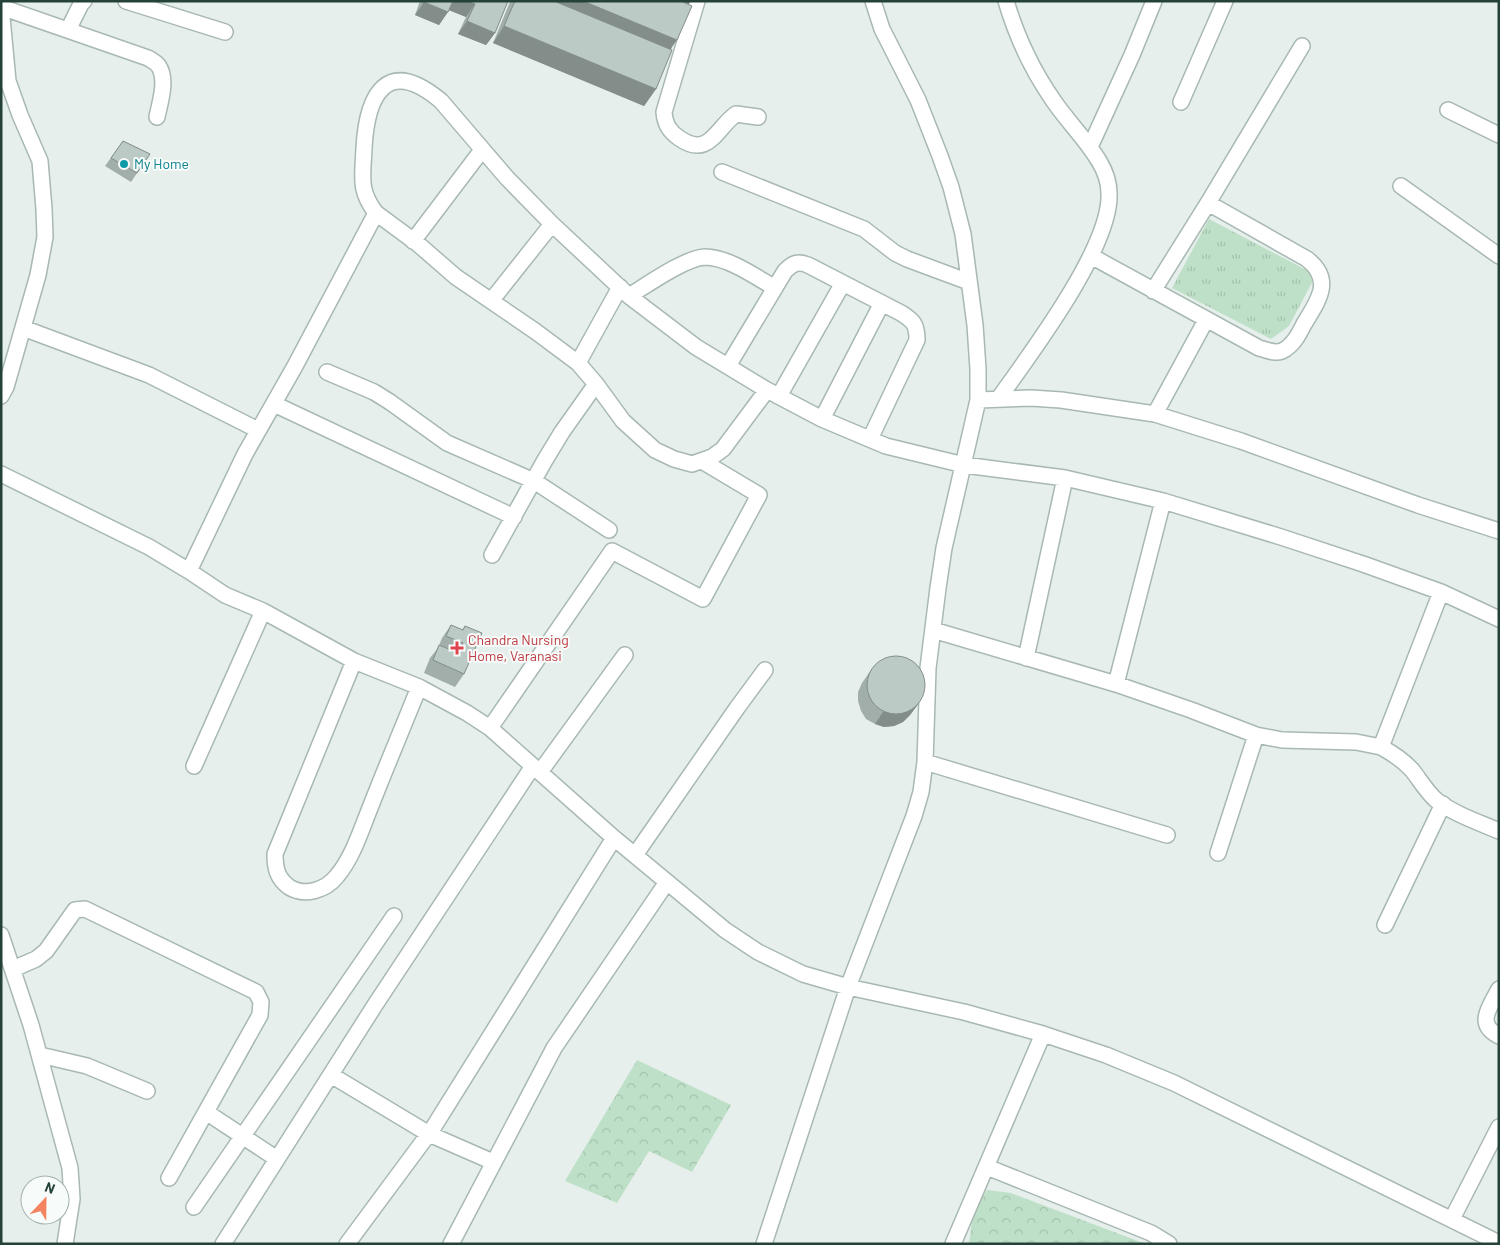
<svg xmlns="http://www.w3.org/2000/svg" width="1500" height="1245" font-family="Barlow,sans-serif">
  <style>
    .grass { fill: url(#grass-tufts) }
    .forest { fill: url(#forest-crowns) }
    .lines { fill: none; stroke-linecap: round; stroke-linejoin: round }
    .minor-casing { stroke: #a8b8b2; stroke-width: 18 }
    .minor { stroke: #fff; stroke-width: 15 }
    .wall { fill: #a1aea9 }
    .shaded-wall { fill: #838d89 }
    .building { fill: #bbcac4; stroke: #838d89 }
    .culture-dot { fill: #0f9aa8; stroke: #f7fbf9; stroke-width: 2 }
    .health-dot { fill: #e0444e; stroke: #f7fbf9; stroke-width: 2 }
    .labels { text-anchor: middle; stroke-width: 4; stroke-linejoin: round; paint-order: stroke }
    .culture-label { font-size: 14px; fill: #0d838f; stroke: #f7fbf9; text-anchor: start }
    .health-label { font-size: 14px; fill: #be3a42; stroke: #f7fbf9; text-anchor: start }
  </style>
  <defs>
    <pattern id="grass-tufts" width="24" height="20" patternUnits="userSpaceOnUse" patternTransform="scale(1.25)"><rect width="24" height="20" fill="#bfe0c8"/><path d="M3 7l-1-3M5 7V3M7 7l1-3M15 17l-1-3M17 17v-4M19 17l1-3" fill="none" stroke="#a4c1ad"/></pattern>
    <pattern id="forest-crowns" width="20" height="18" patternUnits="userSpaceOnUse" patternTransform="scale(1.25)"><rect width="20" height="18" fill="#bfe0c8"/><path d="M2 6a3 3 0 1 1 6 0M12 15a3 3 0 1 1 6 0" fill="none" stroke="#a4c1ad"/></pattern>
  </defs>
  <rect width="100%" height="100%" fill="#e6efeb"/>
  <path class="grass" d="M1209,219L1316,275L1289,326L1271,339L1172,288Z"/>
  <path class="forest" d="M637,1060L731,1105L692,1172L649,1151L617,1203L565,1181Z
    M987,1190L1011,1193L1146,1244H969L973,1214Z"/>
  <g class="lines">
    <defs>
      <path id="minor" d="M126,1L225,32
        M697,1L664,112C665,124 669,131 679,138C709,159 716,128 736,114L758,117
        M1,7L8,81L20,115L40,161L44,209L45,237L38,275L6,387L1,396
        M1,7L148,58C151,60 155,62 158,65C168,79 160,102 157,117
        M68,30L81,4L84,1
        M1181,102L1225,1
        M1448,110L1499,135
        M1090,147L1132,55L1154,1
        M722,172L864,229L895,253L907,259L969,282
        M1401,186L1499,256
        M376,213L418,244L456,277L535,331L578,363L596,384L623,421L655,450L674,459L692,464L712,457L723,449L767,390
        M413,241L482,150
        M1091,256L1259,348C1267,350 1274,354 1282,351C1293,346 1299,334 1304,324C1318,301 1334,280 1307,259L1208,203L1302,46
        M1153,291L1208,203
        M629,296C647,285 685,258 705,257C728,257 756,277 775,288
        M491,301L552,224
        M23,328L149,375L258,430
        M578,363L620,287
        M728,366L785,271C793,263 798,261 808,265L901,313C914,321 917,325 917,340L870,439
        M327,372L374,392L390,402L447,443L534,481L609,530
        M779,396L843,283
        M999,398C1031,353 1112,246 1109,193C1109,181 1105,171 1099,161C1086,139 1067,121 1053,100C1033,71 1016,35 1006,1
        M978,400L1031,398L1061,400L1155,414L1241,441L1418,505L1499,531
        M274,404L514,517
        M1155,414L1206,320
        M822,419L882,303
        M1,474L149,547L189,571L225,595L263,611L354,661L419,687L467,713L490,728L614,838L725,930L758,952L803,974L848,987L964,1012L1043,1034L1106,1055L1174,1083L1499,1243
        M492,555L545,460L562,432L596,384
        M189,571L245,454L295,366L376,213C358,190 363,176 364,148C367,94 387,56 441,101L507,178L552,224L629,296L696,347L767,390L822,419L886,446L964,465L1065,478L1163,501L1281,537L1363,564L1441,592L1499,619
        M933,630L1116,684L1191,710L1256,735L1282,740L1356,742L1381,747L1441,592
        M1026,658L1065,478
        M354,661L275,854C275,868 277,878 289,887C305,897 326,890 337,876C353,857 361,830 370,808C386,767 403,727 419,687
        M1116,684L1163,501
        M490,728L612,551L703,599L759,495L702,461
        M1381,747C1392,753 1403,760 1412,770C1420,780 1426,791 1436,800C1454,814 1478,822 1499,831
        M925,762L1167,835
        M194,766L263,611
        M540,772L625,655
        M1218,853L1256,735
        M635,855L737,708L765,670
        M1385,925L1443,804
        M1,935L31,1025L70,1168L72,1199L65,1244
        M13,969L36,959L46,951L75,910L85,909L256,992L261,1002L260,1015L169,1178
        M1499,989C1490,1007 1475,1024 1499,1036
        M40,1055L87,1066L147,1091
        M331,1075L429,1134L493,1162
        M206,1112L277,1159
        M987,1167L1151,1233L1169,1244
        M194,1207L394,916
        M1452,1219L1499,1127
        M223,1244L375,1005L533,766
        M347,1244L433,1128L614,838
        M451,1244L554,1048L667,882
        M764,1244L848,987L914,816L921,792L925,762L928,668L938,588L944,548L978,400V369L975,325L963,234L951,187L940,156L918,100L882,29L873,1
        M953,1244L1043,1034"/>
    </defs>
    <use href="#minor" class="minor-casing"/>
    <use href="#minor" class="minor"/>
  </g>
  <path class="wall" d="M420,1H508L495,33L486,45L458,34L466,17L449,10L439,25L415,15Z
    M511,1H691L688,4L656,89L644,106L493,43L509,4Z
    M123,141L150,154L131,182L105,166Z
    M451,625L462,630L465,626L464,674L455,687L424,673L430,658L438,648L442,638Z
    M871,670L919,703L910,715L903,722L894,726L884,727L875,724L866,719L861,711L858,701V692L862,683Z"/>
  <path class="shaded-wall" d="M451,1H468L475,4L466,17L446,9Z
    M531,1H583L677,40L665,57Z
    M661,1H691L684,11Z
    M424,2L448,12L439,25L415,15Z
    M467,21L495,33L486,45L458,34Z
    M504,26L656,89L644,106L493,43Z
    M919,703L910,715L903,722L894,726L884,727L875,724L883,712Z"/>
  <path class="building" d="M424,1H453L448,12L424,2Z
    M468,1H508L495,33L467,21L475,4Z
    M515,1H554L672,50L656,89L504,26Z
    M583,1H681L692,6L677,40Z
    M123,141L150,154L137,173L111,158Z
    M451,625L463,630L465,626L482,633L464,674L433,660L439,645L458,653L463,643L446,636Z
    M867 685a29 29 0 1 1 58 0a29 29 0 1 1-58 0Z"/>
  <circle class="culture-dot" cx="124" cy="164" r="5"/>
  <path class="health-dot" d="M454.5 640.5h5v5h5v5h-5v5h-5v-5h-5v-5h5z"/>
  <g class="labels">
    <g class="culture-label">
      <text x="134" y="169">My Home</text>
    </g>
    <g class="health-label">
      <text x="468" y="645">Chandra Nursing<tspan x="468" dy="16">Home, Varanasi</tspan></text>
    </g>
  </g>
  <rect width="1500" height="1245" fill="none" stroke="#24423a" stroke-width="5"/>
  <g transform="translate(45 1200) rotate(22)"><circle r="24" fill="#f7fbf9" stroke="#a3b1ad"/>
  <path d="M0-4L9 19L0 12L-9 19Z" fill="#f4845f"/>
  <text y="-8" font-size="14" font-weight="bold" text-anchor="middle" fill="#24423a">N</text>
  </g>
</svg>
